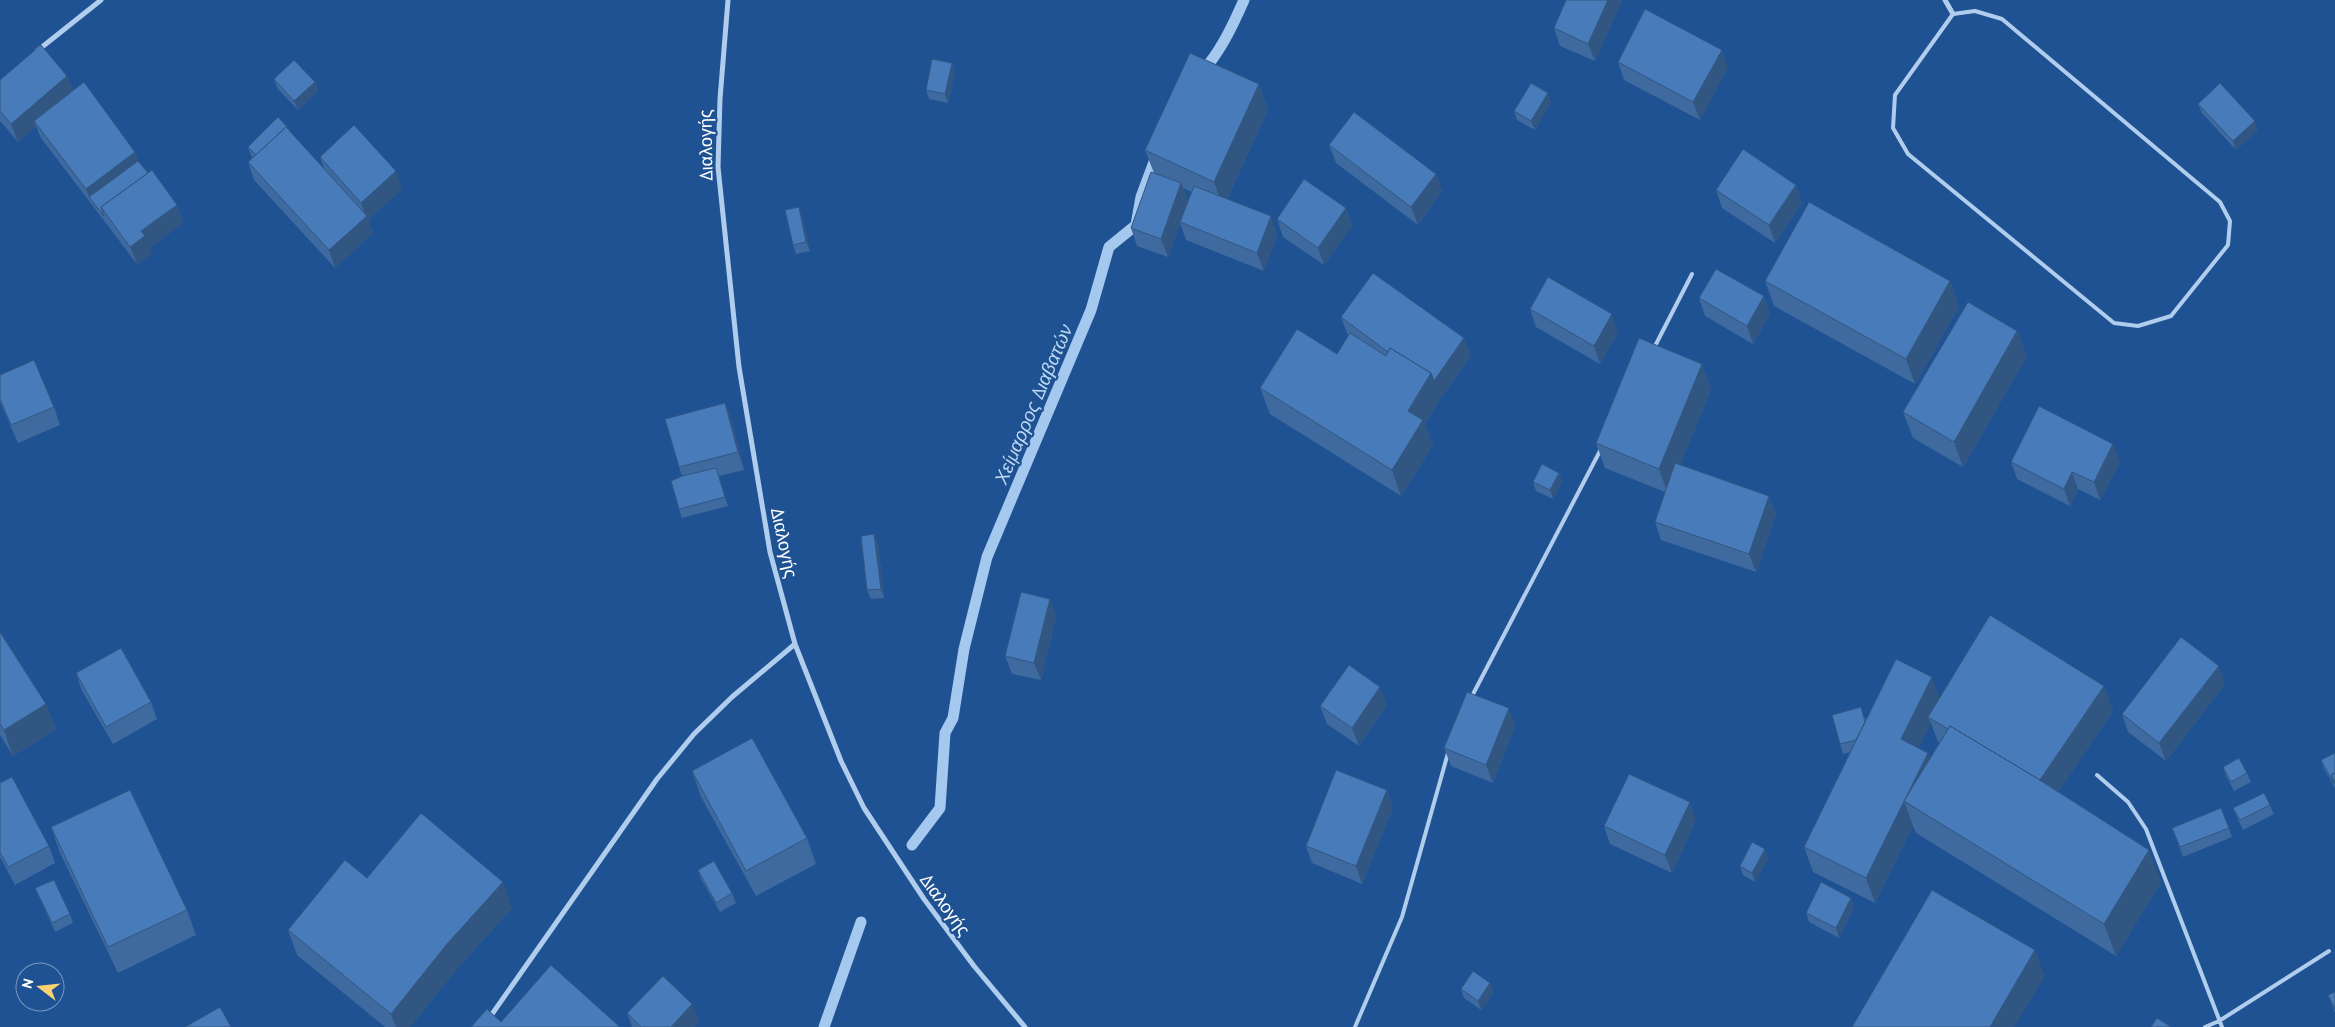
<svg xmlns="http://www.w3.org/2000/svg" width="2335" height="1027" font-family="'PT Sans',sans-serif">
  <style>
    .lines { fill: none; stroke-linecap: round; stroke-linejoin: round }
    .stream { stroke: #a5c8ef; stroke-width: 11 }
    .service { stroke: #b1cdee; stroke-width: 4 }
    .minor { stroke: #b1cdee; stroke-width: 5 }
    .wall { fill: #3e6a9f; fill-rule: evenodd }
    .shaded-wall { fill: #325682 }
    .building { fill: #487bb9; stroke: #325682 }
    .labels { text-anchor: middle; stroke-width: 4.5; stroke-linejoin: round; paint-order: stroke }
    .street-label { font-size: 18px; fill: #fff; stroke: #1f5292 }
    .water-label { font-size: 19px; font-style: italic; fill: #bdd7f4; stroke: #1f5292 }
  </style>
  <rect width="100%" height="100%" fill="#1f5292"/>
  <g class="lines">
    <path class="stream" d="M1201,73C1220,53 1233,25 1244,0
      M912,845L940,808L945,733L953,718L964,649L987,557L1091,310L1109,247L1136,225L1141,197L1157,154
      M824,1027L861,922"/>
    <path class="service" d="M1975,11L2002,19L2220,202L2230,221L2228,245L2171,316L2138,326L2114,323L1908,154L1893,128L1895,95L1953,14Z
      M1654,348L1692,274
      M1471,698L1601,449
      M2097,775L2128,802L2146,829L2222,1027
      M1355,1027L1402,917L1448,753
      M2205,1027L2219,1021L2329,951"/>
    <path class="minor" d="M728,0L720,99L718,167L739,367L770,552L795,644L841,761L864,808L924,899L974,966L1025,1027
      M1945,0L1953,14
      M37,51L101,0
      M483,1027L657,779L694,734L732,697L795,644"/>
  </g>
  <path class="wall" d="M1566,0H1622L1595,61L1560,46L1554,28Z
    M1618,62L1728,67L1700,120L1624,80Z
    M952,63L955,72L948,103L929,99L926,90Z
    M67,76L73,91L135,152L138,161L148,173L177,205L183,223L149,248L152,254L137,264L41,138L36,126L18,142L0,121V80Z
    M274,79L315,82L318,91L298,110L277,88Z
    M1259,84L1268,110L1227,199L1277,234L1264,271L1186,240L1180,223L1168,257L1137,246L1131,228L1154,173L1145,150ZM1183,188L1191,192L1188,201Z
    M1551,102L1535,130L1517,120L1514,111Z
    M2198,104L2258,130L2236,150L2202,113Z
    M289,129L290,132L324,168L320,157L402,189L368,220L373,233L335,268L254,180L248,162L253,157L251,156L248,147Z
    M1329,145L1436,174L1442,191L1418,225L1336,163Z
    M1796,185L1802,203L1775,243L1722,208L1716,190Z
    M1346,208L1352,226L1324,265L1283,237L1277,219Z
    M802,216L810,251L796,254L793,245Z
    M1765,281H1950L1959,307L1915,384L1774,306Z
    M1699,298L1770,314L1753,344L1705,316Z
    M1530,309L1618,332L1600,364L1536,327Z
    M1341,317L1471,356L1440,399L1425,424L1433,445L1401,496L1270,414L1260,388L1337,354L1348,336Z
    M2017,331L2027,356L1963,467L1913,438L1903,412Z
    M1702,364L1711,390L1680,465L1769,496L1776,514L1756,572L1661,540L1655,522L1665,492L1605,468L1596,443Z
    M0,375L54,407L60,425L18,443L0,402Z
    M725,403L732,421L744,470L719,476L728,506L682,518L679,509L682,476L679,467Z
    M2011,462H2120L2100,500L2078,489L2070,506L2017,479Z
    M1559,473L1562,482L1553,499L1536,491L1533,482Z
    M878,543L884,598L871,599L867,590Z
    M1056,616L1041,680L1012,674L1005,656Z
    M0,632L46,704L56,729L13,756L0,735Z
    M76,673L151,702L157,719L113,744L82,691Z
    M2225,684L2166,761L2128,732L2122,714Z
    M2104,686L2113,711L2058,792L2161,882L2116,956L1916,833L1913,826L1875,903L1813,872L1804,847L1850,752L1843,754L1840,744L1865,717L1866,720L1940,698ZM1931,723L1938,742L1940,743L1930,759L1928,753L1918,748Z
    M1387,705L1359,746L1327,724L1320,706Z
    M1515,726L1493,783L1451,766L1444,748Z
    M2335,753V788L2324,769L2321,760Z
    M2223,767L2247,773L2251,782L2234,791L2226,776Z
    M692,771L807,838L816,864L756,896L701,797Z
    M0,783L49,846L55,863L15,885L0,857Z
    M1387,790L1393,808L1362,884L1312,863L1306,846Z
    M2270,805L2274,814L2243,830L2237,817L2233,808Z
    M1696,820L1672,873L1610,844L1604,826Z
    M51,827L187,910L196,935L118,973L60,853Z
    M2172,828H2229L2232,837L2183,857Z
    M1768,858L1755,882L1743,875L1740,866Z
    M698,870L732,893L736,903L720,912L701,879Z
    M367,878L503,882L512,908L456,970L410,1027H385L297,955L288,930Z
    M35,888L70,914L73,923L55,932L39,897Z
    M1851,898L1854,907L1839,938L1809,922L1806,913Z
    M1461,989L1494,992L1481,1010L1464,998Z
    M2335,992V1013L2328,995Z
    M692,1004L699,1022L694,1027H632L627,1013Z"/>
  <path class="shaded-wall" d="M1608,0H1622L1595,61L1588,44Z
    M1722,50L1728,67L1700,120L1693,102Z
    M952,63L955,72L948,103L945,94Z
    M67,76L74,94L34,121L36,126L18,142L11,124Z
    M315,82L318,91L298,110L294,101Z
    M1259,84L1268,110L1223,207L1214,182Z
    M1548,93L1551,102L1535,130L1531,121Z
    M2255,121L2258,130L2236,150L2233,141Z
    M135,152L142,170L89,197L86,189Z
    M396,171L402,189L368,220L373,233L335,268L329,250L366,217L361,203Z
    M1436,174L1442,191L1418,225L1411,207Z
    M1181,183L1188,201L1168,257L1161,239Z
    M1796,185L1802,203L1775,243L1769,225Z
    M177,205L183,223L149,248L152,254L137,264L130,247L141,231Z
    M799,207L802,216L810,251L806,242Z
    M1346,208L1352,226L1324,265L1318,248Z
    M1271,216L1277,234L1264,271L1257,253Z
    M1950,281L1959,307L1915,384L1906,359Z
    M1764,296L1770,314L1753,344L1747,326Z
    M1612,314L1618,332L1600,364L1594,346Z
    M2017,331L2027,356L1963,467L1954,442Z
    M1464,338L1471,356L1440,399L1425,424L1433,445L1401,496L1392,470L1408,411L1431,373Z
    M1702,364L1711,390L1668,494L1659,469Z
    M725,403L732,421L744,470L738,452Z
    M2113,444L2120,462L2100,500L2094,482Z
    M2072,472L2078,489L2070,506L2064,489Z
    M1559,473L1562,482L1553,499L1550,490Z
    M1769,496L1776,514L1756,572L1749,554Z
    M874,534L878,543L884,598L881,589Z
    M1050,599L1056,616L1041,680L1034,663Z
    M2219,666L2225,684L2166,761L2159,743Z
    M1932,677L1941,702L1928,717L1931,723L1910,765L1901,739Z
    M2104,686L2113,711L2047,809L2038,783Z
    M1380,687L1387,705L1359,746L1352,728Z
    M46,704L56,729L13,756L4,730Z
    M1509,708L1515,726L1493,783L1486,765Z
    M1928,753L1937,778L1904,801L1913,826L1875,903L1866,878Z
    M1387,790L1393,808L1362,884L1356,866Z
    M1690,802L1696,820L1672,873L1665,855Z
    M1765,849L1768,858L1755,882L1752,873Z
    M2149,850L2161,882L2116,956L2104,924Z
    M503,882L512,908L456,970L410,1027H396L391,1014L447,944Z
    M1851,898L1854,907L1839,938L1836,928Z
    M2035,950L2045,976L2014,1027H1990Z
    M1490,983L1494,992L1481,1010L1478,1001Z
    M692,1004L699,1022L694,1027H671Z"/>
  <path class="building" d="M1566,0H1608L1588,44L1554,28Z
    M1645,9L1722,50L1693,102L1618,62Z
    M41,45L67,76L11,124L0,111V80Z
    M1190,53L1259,84L1214,182L1145,150Z
    M932,59L952,63L945,94L926,90Z
    M294,60L315,82L294,101L274,79Z
    M84,82L135,152L86,189L34,121Z
    M1531,83L1548,93L1531,121L1514,111Z
    M2220,83L2255,121L2233,141L2198,104Z
    M1354,112L1436,174L1411,207L1329,145Z
    M278,117L289,129H288L286,127L256,155L248,147Z
    M354,125L396,171L361,203L320,157Z
    M286,127L367,216L329,250L248,162Z
    M1743,149L1796,185L1769,225L1716,190Z
    M138,161L148,173L101,207L104,216L89,197Z
    M152,170L177,205L141,231L145,236L130,247L101,207Z
    M1151,172L1181,183L1161,239L1131,228Z
    M1304,179L1346,208L1318,248L1277,219Z
    M1194,186L1271,216L1257,253L1180,222Z
    M1809,202L1950,281L1906,359L1765,281Z
    M799,207L806,242L793,245L785,210Z
    M1716,269L1764,296L1747,326L1699,298Z
    M1373,273L1464,338L1434,381L1431,373L1390,348L1388,352L1341,317Z
    M1548,277L1612,314L1594,346L1530,309Z
    M1968,302L2017,331L1954,442L1903,412Z
    M1297,329L1337,354L1350,333L1386,356L1390,348L1431,373L1408,411L1423,420L1392,470L1260,388Z
    M1639,338L1702,364L1659,469L1596,443Z
    M34,360L54,407L11,425L0,399V375Z
    M725,403L738,452L679,467L665,419Z
    M2039,406L2113,444L2094,482L2072,472L2064,489L2011,462Z
    M1675,463L1769,496L1749,554L1655,522Z
    M1542,464L1559,473L1550,490L1533,482Z
    M716,468L725,497L679,509L671,481L682,476Z
    M874,534L881,589L867,590L861,536Z
    M1021,592L1050,599L1034,663L1005,656Z
    M1990,615L2104,686L2040,780L1950,726L1948,729L1928,717Z
    M0,632L46,704L4,730L0,724Z
    M2181,637L2219,666L2159,743L2122,714Z
    M121,648L151,702L106,727L76,673Z
    M1896,659L1932,677L1901,739L1928,753L1866,878L1804,847Z
    M1349,665L1380,687L1352,728L1320,706Z
    M1467,692L1509,708L1486,765L1444,748Z
    M1861,707L1865,722L1856,740L1840,744L1832,715Z
    M1950,726L2035,777L2149,850L2104,924L1904,801Z
    M752,738L807,838L746,871L692,771Z
    M2335,753V773L2331,775L2334,784L2321,760Z
    M2239,758L2247,773L2231,782L2223,767Z
    M1336,770L1387,790L1356,866L1306,846Z
    M2335,773V783L2331,775Z
    M1629,774L1690,802L1665,855L1604,826Z
    M12,777L49,846L8,867L0,852V783Z
    M130,790L187,910L108,947L51,827Z
    M2264,793L2270,805L2240,820L2233,808Z
    M2221,808L2229,828L2180,847L2172,828Z
    M421,813L503,882L447,944L391,1014L288,930L345,860L367,878Z
    M1752,842L1765,849L1752,873L1740,866Z
    M714,861L732,893L716,903L698,870Z
    M54,880L70,914L52,923L35,888Z
    M1821,882L1851,898L1836,928L1806,913Z
    M1932,890L2035,950L1990,1027H1852Z
    M551,965L620,1027H471L487,1009L501,1022Z
    M1473,971L1490,983L1478,1001L1461,989Z
    M663,976L692,1004L671,1027H641L627,1013Z
    M2335,992V1009L2328,995Z
    M220,1007L231,1027H185Z
    M2157,1018L2171,1027H2151Z"/>
  <g class="labels">
    <g class="street-label">
      <text transform="translate(706 145) rotate(-91)" y="6">Διαλογής</text>
      <text transform="translate(784 543) rotate(78)" y="6">Διαλογής</text>
      <text transform="translate(945 905) rotate(54)" y="6">Διαλογής</text>
    </g>
    <g class="water-label">
      <text transform="translate(1033 404) rotate(-67)" y="7">Χείμαρρος Διαβατών</text>
    </g>
  </g>
  <g transform="translate(40 987) rotate(286)"><circle r="24" fill="#1f5292" stroke="#7997be"/>
  <path d="M0-4L9 19L0 12L-9 19Z" fill="#fbd271"/>
  <text y="-8" font-size="14" font-weight="bold" text-anchor="middle" fill="#ffffff">N</text>
  </g>
</svg>
